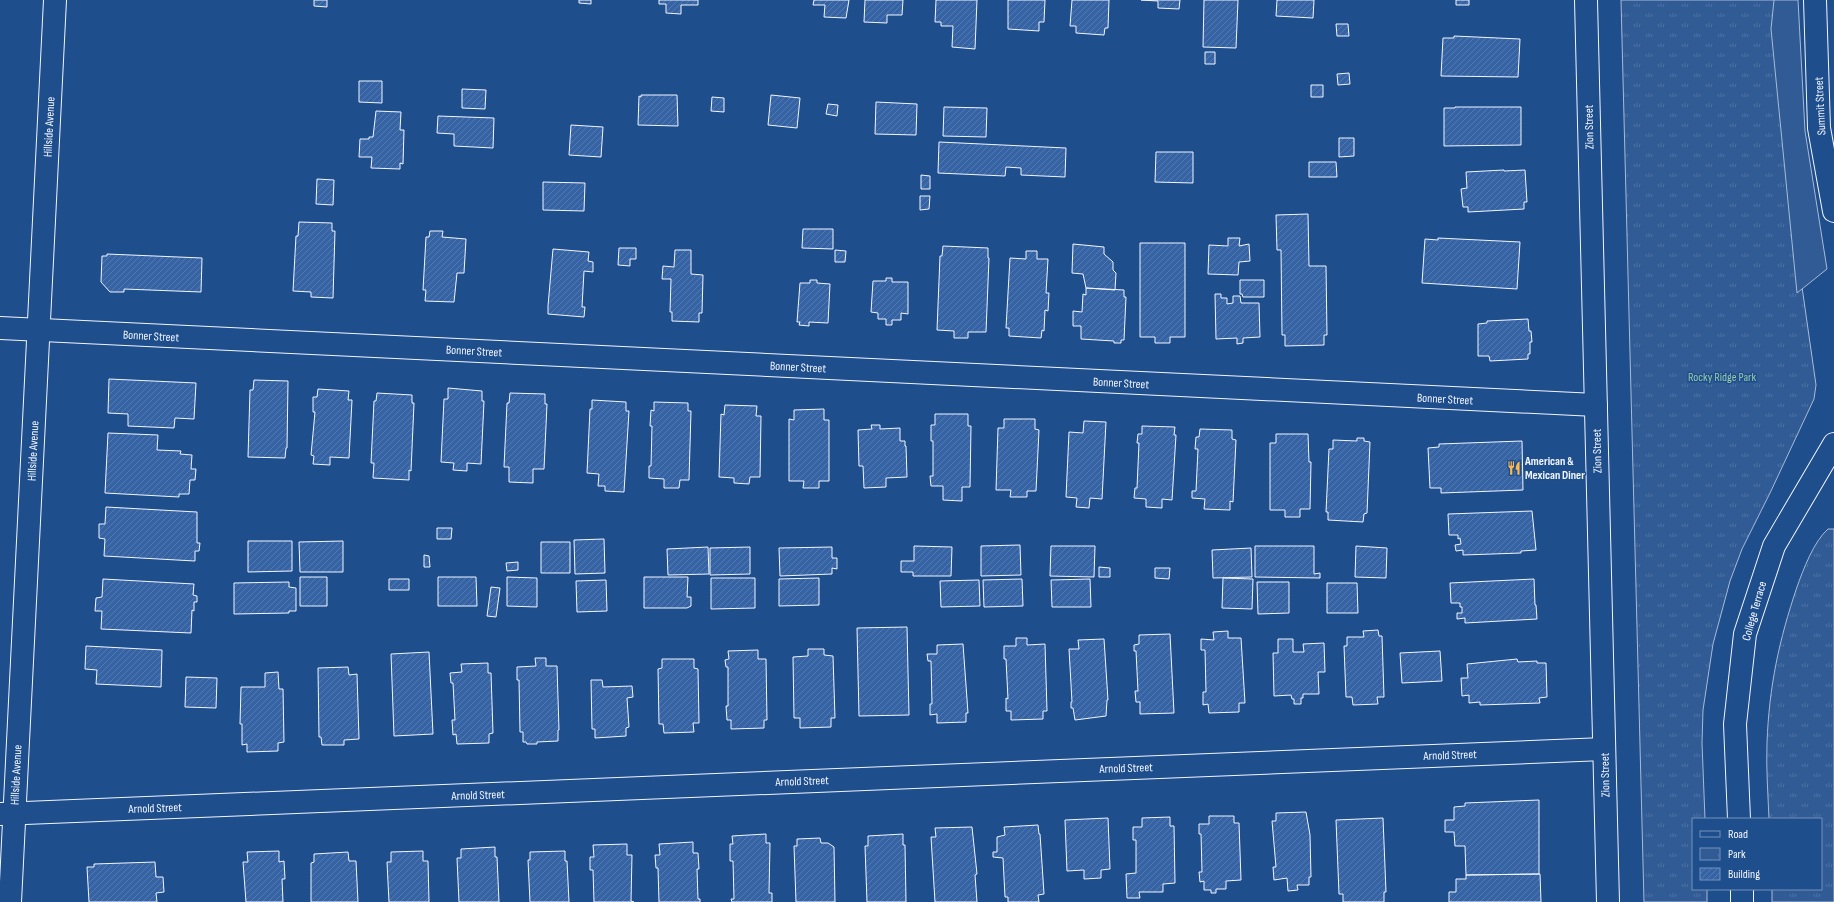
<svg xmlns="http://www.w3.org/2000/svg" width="1834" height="902" font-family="'Sofia Sans Condensed',sans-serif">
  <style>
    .park { fill: url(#park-tufts); stroke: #a8bbd7 }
    .built { fill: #305b95; stroke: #a8bbd7 }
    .building { fill: url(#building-hatch); stroke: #f2f6ff }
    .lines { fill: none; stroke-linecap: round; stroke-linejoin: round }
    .street-casing { stroke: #f2f6ff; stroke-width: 24 }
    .secondary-casing { stroke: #f2f6ff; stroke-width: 24 }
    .street { stroke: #1f4e8c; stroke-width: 22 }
    .secondary { stroke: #1f4e8c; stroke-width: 22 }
    .labels { text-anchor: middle; stroke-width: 3; stroke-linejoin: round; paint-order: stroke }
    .street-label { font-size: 12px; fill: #f2f6ff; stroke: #1f4e8c }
    .park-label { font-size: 12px; fill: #97c8a6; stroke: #1f4e8c }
    .poi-label { font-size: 12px; font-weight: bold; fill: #f2f6ff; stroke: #1f4e8c; text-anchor: start }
  </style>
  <defs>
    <pattern id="park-tufts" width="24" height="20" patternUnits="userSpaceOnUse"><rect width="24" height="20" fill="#305b95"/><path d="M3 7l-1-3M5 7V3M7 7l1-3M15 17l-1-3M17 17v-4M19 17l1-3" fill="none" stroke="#4e73a5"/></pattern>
    <pattern id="building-hatch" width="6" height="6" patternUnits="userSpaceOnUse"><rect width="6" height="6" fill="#3563a3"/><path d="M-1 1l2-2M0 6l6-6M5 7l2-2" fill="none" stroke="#537ab1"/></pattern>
  </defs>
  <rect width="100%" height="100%" fill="#1f4e8c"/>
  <path class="park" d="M1621,0H1777L1799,266L1816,385L1814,399L1770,493L1742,549L1730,581L1713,644L1703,710L1702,743L1705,819H1693V889H1707V902H1644Z
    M1828,529H1834V902H1772V889H1821V819H1769C1768,794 1766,768 1767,743C1769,687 1779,640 1797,587C1803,570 1814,541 1828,529Z"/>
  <path class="built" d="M1774,0H1798L1805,131L1827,269L1797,293L1771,29Z"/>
  <path class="building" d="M314,0H327V7L314,6Z
    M579,0H591V4L579,3Z
    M659,0H698V5H681V14L666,13V4H659Z
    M814,0H849L846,18L824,17L825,5H813Z
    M865,0H903L902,15H887V23L864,22Z
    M936,0H977L975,49L952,47L953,26H941V22H935Z
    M1008,0H1045L1044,22H1039V31L1008,29Z
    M1072,0H1109L1108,28H1105L1104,35L1076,33V26H1070Z
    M1141,0H1180L1179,9L1158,8V1Z
    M1204,0H1238L1236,48L1203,47Z
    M1277,0H1314L1313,18L1276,16Z
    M1456,0H1469V5H1456Z
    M1336,24H1348L1349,36H1337Z
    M1454,36L1520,39L1518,77L1441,76L1443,38H1454Z
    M1205,52H1215V64H1205Z
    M1349,73L1350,84L1338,85L1337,74Z
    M359,81H382V103L359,102Z
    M1311,85H1323V97H1311Z
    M462,89L486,90L485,109L462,108Z
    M641,95H677L678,126L638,125L639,96L641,97Z
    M771,95L800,98L797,128L768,125Z
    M712,97L724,98V112L711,111Z
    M876,102L917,104L916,135L875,134Z
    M828,104L838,105L837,116L826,114Z
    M944,107L987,108L986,137L943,136Z
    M1455,107H1521V145L1444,146V108H1455Z
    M376,111L401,112L400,130H404L403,164L400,163V169L371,168L372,157H359L360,139H369V137H373Z
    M438,116L494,118L493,148L454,146V134L437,133Z
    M571,125L603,127L601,157L569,155Z
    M1339,138H1354V156L1339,157Z
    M939,142L1066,148L1065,177L1021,175V168L1006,167L1005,176L938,173Z
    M1156,152H1193V183L1155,182Z
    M1309,162H1336L1337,177H1309Z
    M1504,170V171L1525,170L1527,202H1524V209L1468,212V207H1463L1461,189L1467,188L1466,172Z
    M921,175L930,176V189H921Z
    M317,179L334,180L333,205L316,204Z
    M543,182L585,183L584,211L543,210Z
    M920,196H930L929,209L920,210Z
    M1308,214L1309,266H1326L1327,335H1324V345L1285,346V335H1282L1281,250H1277L1276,215Z
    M299,222L332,223V231H335L333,298L311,297V292L293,291L296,236H298Z
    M803,229H833V249L802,248Z
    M430,231H443L442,237L466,239L464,273H457L454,302L425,301L426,290H423L426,237H429Z
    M1228,238H1240L1239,246L1249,244L1250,261L1239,262L1238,275L1208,274L1209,245L1228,246Z
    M1438,238L1520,242L1517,289L1422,283L1425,239L1438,240Z
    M1140,243H1185V337H1170V343H1155V337H1140Z
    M1073,244L1104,247V254L1113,262V270L1116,273L1115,290L1086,288L1083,274L1072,273Z
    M943,246L988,248V258H989L986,332H968V338H954V331L937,330L940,256H942Z
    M619,248H636V259H630V266L618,265Z
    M553,249L589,252L588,261L593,262V272L584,271L582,307H585L584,317L548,314V306Z
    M675,250H691V274L703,275L702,313H699V322L672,321V312H670L671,279H662L663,266L674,267Z
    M835,250L846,251L845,262H835Z
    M1026,251H1037V259H1048L1046,293H1049L1048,311L1045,310L1044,331L1042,330L1041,338L1009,336V328H1006L1010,258L1026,259Z
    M107,254L202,258L201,292L124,289V292H110L101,282L102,256H107Z
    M886,278H892V282H908V314L901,313V320H892V325H886V319H878V313L871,312L873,281H886Z
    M810,280H817V283L830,284L828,323L809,322V326L799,325L800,322H797L800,283H810Z
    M1240,280H1264V297H1243L1242,294H1240Z
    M1086,288L1124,290V297H1126L1124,340H1121V343H1114V341L1081,339V326H1073V311L1082,312L1083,294L1086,295Z
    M1215,294H1221V298H1227V304L1233,303V296H1240L1241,303H1259L1260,337L1243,338V343L1237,344V338L1216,339Z
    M1528,319L1529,331H1531L1532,342H1530V354H1528V359L1490,361L1489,356H1478V324L1487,323V321Z
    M109,379L196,383L194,419L175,418L174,428L128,426V414L108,413Z
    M254,380L288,381L287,448H286L285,458L248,457L250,390H253Z
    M448,388L482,391V401H484L481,464L467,463V471L453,470L454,463L441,462L444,399H448Z
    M318,389L349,391L348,400H352L349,458L330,457V465L313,464L314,456L311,455L315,412H313V397H317Z
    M377,393L412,395V403H414L411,471L409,470V480L373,478L374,463H371L374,401H376Z
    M510,393L545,394V404H547L544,469H533V483L509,482V467H504L507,403H509Z
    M592,400L626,402V411H629L624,492L605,491V486H598L599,474L587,473L590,409H592Z
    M654,402L688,403V411H691L689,480H680L679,488H664V479L649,478V466H651L652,426H650L651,410L654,411Z
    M725,405L757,406L756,416H761L760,477H750L749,484L734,483V478L719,477L721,414L724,415Z
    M824,409V420H829V481H819V488H803L804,481H789V419L794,420V410Z
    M935,414H968V426H971L970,487H962V501L943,500V486H931L930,476H933V441H931V425H935Z
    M1004,419H1035V429L1039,430L1036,491H1027V497H1010L1011,490H996L998,428H1004Z
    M1084,421L1106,422L1102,499L1090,498L1089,508L1076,507L1077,498L1066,497L1069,432L1083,433Z
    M871,425H880V429L900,428V441H905V446H906L907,477L886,478V487L864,488L863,466H859L858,430L872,429Z
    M1142,426L1175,427L1174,435H1176L1172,500L1162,499V508L1146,507V499L1134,498L1135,488H1137L1139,443H1137L1138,434H1142Z
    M1200,429L1232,430V439L1236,440L1233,502L1230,501V510L1204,509L1205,499L1192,498V491H1196L1198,449H1195L1196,437H1199Z
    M108,433L158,435L157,450L181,451L180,454L192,455L191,469H196L195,480H190L189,494H179V497L105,493Z
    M1276,434H1308L1309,462H1311L1310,509H1300V517H1285V510H1270V443H1276Z
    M1357,438H1364V441L1370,442L1367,513L1364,514L1363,522L1328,520V512H1326L1329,449H1333V440L1357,441Z
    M1522,441L1523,490L1441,493V488H1430L1428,448L1439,447V444Z
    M106,507L197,512V543H200L199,551H195V561L104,556L105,539L99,538V524H105Z
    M1532,511L1536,550L1521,551V553L1463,555V550L1456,551L1455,545L1461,544L1460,538L1458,539V535H1449L1448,514Z
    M437,528H452L451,539H437Z
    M604,539L605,573L575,574L574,540Z
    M248,541H292V571L248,572Z
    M343,541V572H300L299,542Z
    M541,542H570V573H541Z
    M1020,545L1021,575L981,576V546Z
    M914,546L952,547L951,576H913V572H901V561H914Z
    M1051,546H1095L1094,577L1050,576Z
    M1255,546H1314V574L1320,573V578L1255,577Z
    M1356,546L1387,548L1386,578L1355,577Z
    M708,547L709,574L668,575L667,549Z
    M750,547V574L710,575V548Z
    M832,547V558H837V569L832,568V574L780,576L779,548Z
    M1251,548L1252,577L1213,578L1212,550Z
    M424,555L429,556L430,567H424Z
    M518,562V570L507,571L506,563Z
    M1099,567L1110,568V577H1099Z
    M1155,568H1170L1169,579L1155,578Z
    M300,577H327V606H300Z
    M438,577H476L477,606H438Z
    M507,577L537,578V607L507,606Z
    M644,577H688L687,597H691V606L687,608H644Z
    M711,578H755V608L711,609Z
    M819,578V605L779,606V579Z
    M1223,578L1253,579L1252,609L1222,608Z
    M103,579L194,584L193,595L197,596V602H194V611L192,610L191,633L101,629L102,611H95L96,598L102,597Z
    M389,579H409V590H389Z
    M1022,579L1023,606L984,607L983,580Z
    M1090,579L1091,607H1052L1051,580Z
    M1534,579L1535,605H1536L1537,619L1465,623V618L1457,619V613H1462V607H1460V603H1451L1450,583Z
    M606,580L607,611L577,612L576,581Z
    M979,580L980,606L941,607L940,581Z
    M289,582V587L296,588V611H289V613L234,614V583Z
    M1257,582H1289V613L1258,614Z
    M1327,583H1357L1358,613H1327Z
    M491,587L500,588L496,617L487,616Z
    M907,627L909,715L859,716L857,628Z
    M1378,630L1379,636H1382L1384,697H1377L1378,704L1353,705L1352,697H1346L1344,646H1347V637H1364L1363,631Z
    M1228,631V638H1241L1245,703H1239V712L1209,713L1208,704L1203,705V692H1206L1205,650H1201V639L1214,640L1213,632Z
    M1170,634L1174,713L1140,714V702H1136L1135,691H1138L1136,651H1134V645L1139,644V635Z
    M1016,638H1027V645L1045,644L1047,711H1043V719L1011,720V711H1006V698L1008,699L1006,659H1004V646H1016Z
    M1104,639L1108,700H1107L1106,716L1075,720L1073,708H1071V702H1072L1069,649H1079L1078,640Z
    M1278,639H1293V652H1304L1303,644L1324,643L1325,672H1318L1319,694H1303V698H1301V704H1294V699H1292L1291,695L1274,696L1273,653H1278Z
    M963,644L968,713H966V722L937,723V714L930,715V704H932L931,661H928L927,654H937V645Z
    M86,646L162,650L161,687L96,684L97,670L85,669Z
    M808,649H824V655L833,656L835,718H831V727L800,728V718H794L793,657L808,656Z
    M758,650V659H766L767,720H764V728L731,729V720H727L726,706H728V667H726L725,660L729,659L728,651Z
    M1440,651L1442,681L1402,683L1400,653Z
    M429,652L433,734L394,736L391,654Z
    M535,658H546V666H557L559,730H558V741L537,742V744H527L526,742H523V732H520L519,680H517V667L536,666Z
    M662,659H694V668L698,669L699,723H693L694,732L664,733L663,724H659L658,669L662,668Z
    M1517,659L1518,662L1537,661V663H1546L1547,697L1539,698L1540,703L1480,705V702L1469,703V695L1462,696L1461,678H1468L1467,664Z
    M488,663V673H491L493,733L489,734V743L457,744L456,734L453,735L452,720H455L453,683H451L450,673L462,672L461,664Z
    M348,667L349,675L357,674L359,739L344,740V745H322L321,737H319L318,668Z
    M278,672L279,689H283L284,742L278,743V751L247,752V744L242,745V724H240L241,687H265V673Z
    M186,677L217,678L216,708L185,707Z
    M591,680H602L603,687L632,686L633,697L627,698L629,727L626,728V736L595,738V729H592Z
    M1539,800V874L1466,875L1465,846H1455L1454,832H1445V820H1454V807L1465,806V803Z
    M1306,812L1310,835L1311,877H1309V885H1297L1298,890L1288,891L1287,878L1274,880L1273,867H1276L1272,821H1276V813Z
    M1209,816H1234V823H1239L1241,880L1226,881V889H1216V893H1211V890H1204V881L1200,882L1199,872H1202L1201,834H1199V824H1209Z
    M1170,817V826H1174L1175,883L1163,884V892H1139L1140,898H1127L1126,874L1136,873V840H1133V827H1142V818Z
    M1108,818L1110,869L1101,870V878L1084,879V870L1067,871L1065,820Z
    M1383,818L1386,892H1384V902H1343V894H1339L1336,820Z
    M1038,825L1039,834H1040L1044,894L1038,895L1039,902H1008V897H1005L1003,858L993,857V852H997V837L1005,835L1004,827Z
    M972,827L977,874L975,875L977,902H935L931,837H936L935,828Z
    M766,834V843H770L769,893H772V902H732L731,899H734L733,861H730V844H733L732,836Z
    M903,834V845H905L906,902H867L865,846H868V836Z
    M820,838L821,843H828L834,847L835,902H796L794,846H797V839Z
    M693,842V853H698L699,869H697L698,899H700V902H659L658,868H656L655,855H660L659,844Z
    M627,844V855H632L631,901L634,902H594L593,870H590V857H594L593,845Z
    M495,847V857H497L499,902H459L457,858H461V849Z
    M279,851V862L284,861L285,879H282L283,902H246L243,862H248L247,852Z
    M423,851V861H428L429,902H389L387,862H391V852Z
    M565,851V861H567L569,902H530L528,860H530V852Z
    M348,852L349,861H356L358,902H311V863L314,862V854Z
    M155,862L156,877H163L164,892L156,893L157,902H89L87,867H94V864Z
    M1540,874L1541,902H1449V892H1456V879H1466V875Z"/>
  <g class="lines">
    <defs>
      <path id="street" d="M1815,0L1819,128L1834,211
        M0,328L1596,405
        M0,814L1604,749
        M1739,819L1735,724L1745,634L1774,546L1834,444
        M1742,889V902"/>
      <path id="secondary" d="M1586,0L1608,902
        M10,902L55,0"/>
    </defs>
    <use href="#street" class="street-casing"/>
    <use href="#secondary" class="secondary-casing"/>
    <use href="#street" class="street"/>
    <use href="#secondary" class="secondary"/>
  </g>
  <defs>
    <symbol id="restaurant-bare" viewBox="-9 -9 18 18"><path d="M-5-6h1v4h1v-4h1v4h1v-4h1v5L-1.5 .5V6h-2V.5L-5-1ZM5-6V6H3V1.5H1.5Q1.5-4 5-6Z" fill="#ffb74d" stroke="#1f4e8c" stroke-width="2.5" paint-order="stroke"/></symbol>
  </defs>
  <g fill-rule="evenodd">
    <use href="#restaurant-bare" x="1504" y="458" width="20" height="20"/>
  </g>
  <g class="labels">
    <g class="street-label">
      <text transform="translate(1820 106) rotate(-93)" y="4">Summit Street</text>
      <text transform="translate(49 127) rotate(-87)" y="4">Hillside Avenue</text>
      <text transform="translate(1589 127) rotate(-91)" y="4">Zion Street</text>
      <text transform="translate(151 336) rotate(3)" y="4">Bonner Street</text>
      <text transform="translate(474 351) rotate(3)" y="4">Bonner Street</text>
      <text transform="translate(798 367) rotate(3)" y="4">Bonner Street</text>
      <text transform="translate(1121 383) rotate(3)" y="4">Bonner Street</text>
      <text transform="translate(1445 399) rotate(3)" y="4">Bonner Street</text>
      <text transform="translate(33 451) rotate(-87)" y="4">Hillside Avenue</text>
      <text transform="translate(1597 451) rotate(-91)" y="4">Zion Street</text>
      <text transform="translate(1754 611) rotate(-74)" y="4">College Terrace</text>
      <text transform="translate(1450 755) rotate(-2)" y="4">Arnold Street</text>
      <text transform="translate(1126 768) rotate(-2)" y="4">Arnold Street</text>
      <text transform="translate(16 775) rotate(-87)" y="4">Hillside Avenue</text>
      <text transform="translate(1605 775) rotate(-91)" y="4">Zion Street</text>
      <text transform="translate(802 781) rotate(-2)" y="4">Arnold Street</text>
      <text transform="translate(478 795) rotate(-2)" y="4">Arnold Street</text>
      <text transform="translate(155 808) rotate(-2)" y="4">Arnold Street</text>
    </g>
    <g class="park-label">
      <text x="1722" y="381">Rocky Ridge Park</text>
    </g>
    <g class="poi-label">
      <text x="1525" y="465">American &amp;<tspan x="1525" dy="14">Mexican Diner</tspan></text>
    </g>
  </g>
  <rect x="1692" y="818" width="130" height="72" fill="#1f4e8c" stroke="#7391ba"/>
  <rect x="1700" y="831" width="20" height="6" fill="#1f4e8c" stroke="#7391ba"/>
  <text x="1728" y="838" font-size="12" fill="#f2f6ff">Road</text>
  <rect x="1700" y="848" width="20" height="12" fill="url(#park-tufts)" stroke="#7391ba"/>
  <text x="1728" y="858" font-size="12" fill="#f2f6ff">Park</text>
  <rect x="1700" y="868" width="20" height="12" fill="url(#building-hatch)" stroke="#7391ba"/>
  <text x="1728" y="878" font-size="12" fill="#f2f6ff">Building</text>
</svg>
